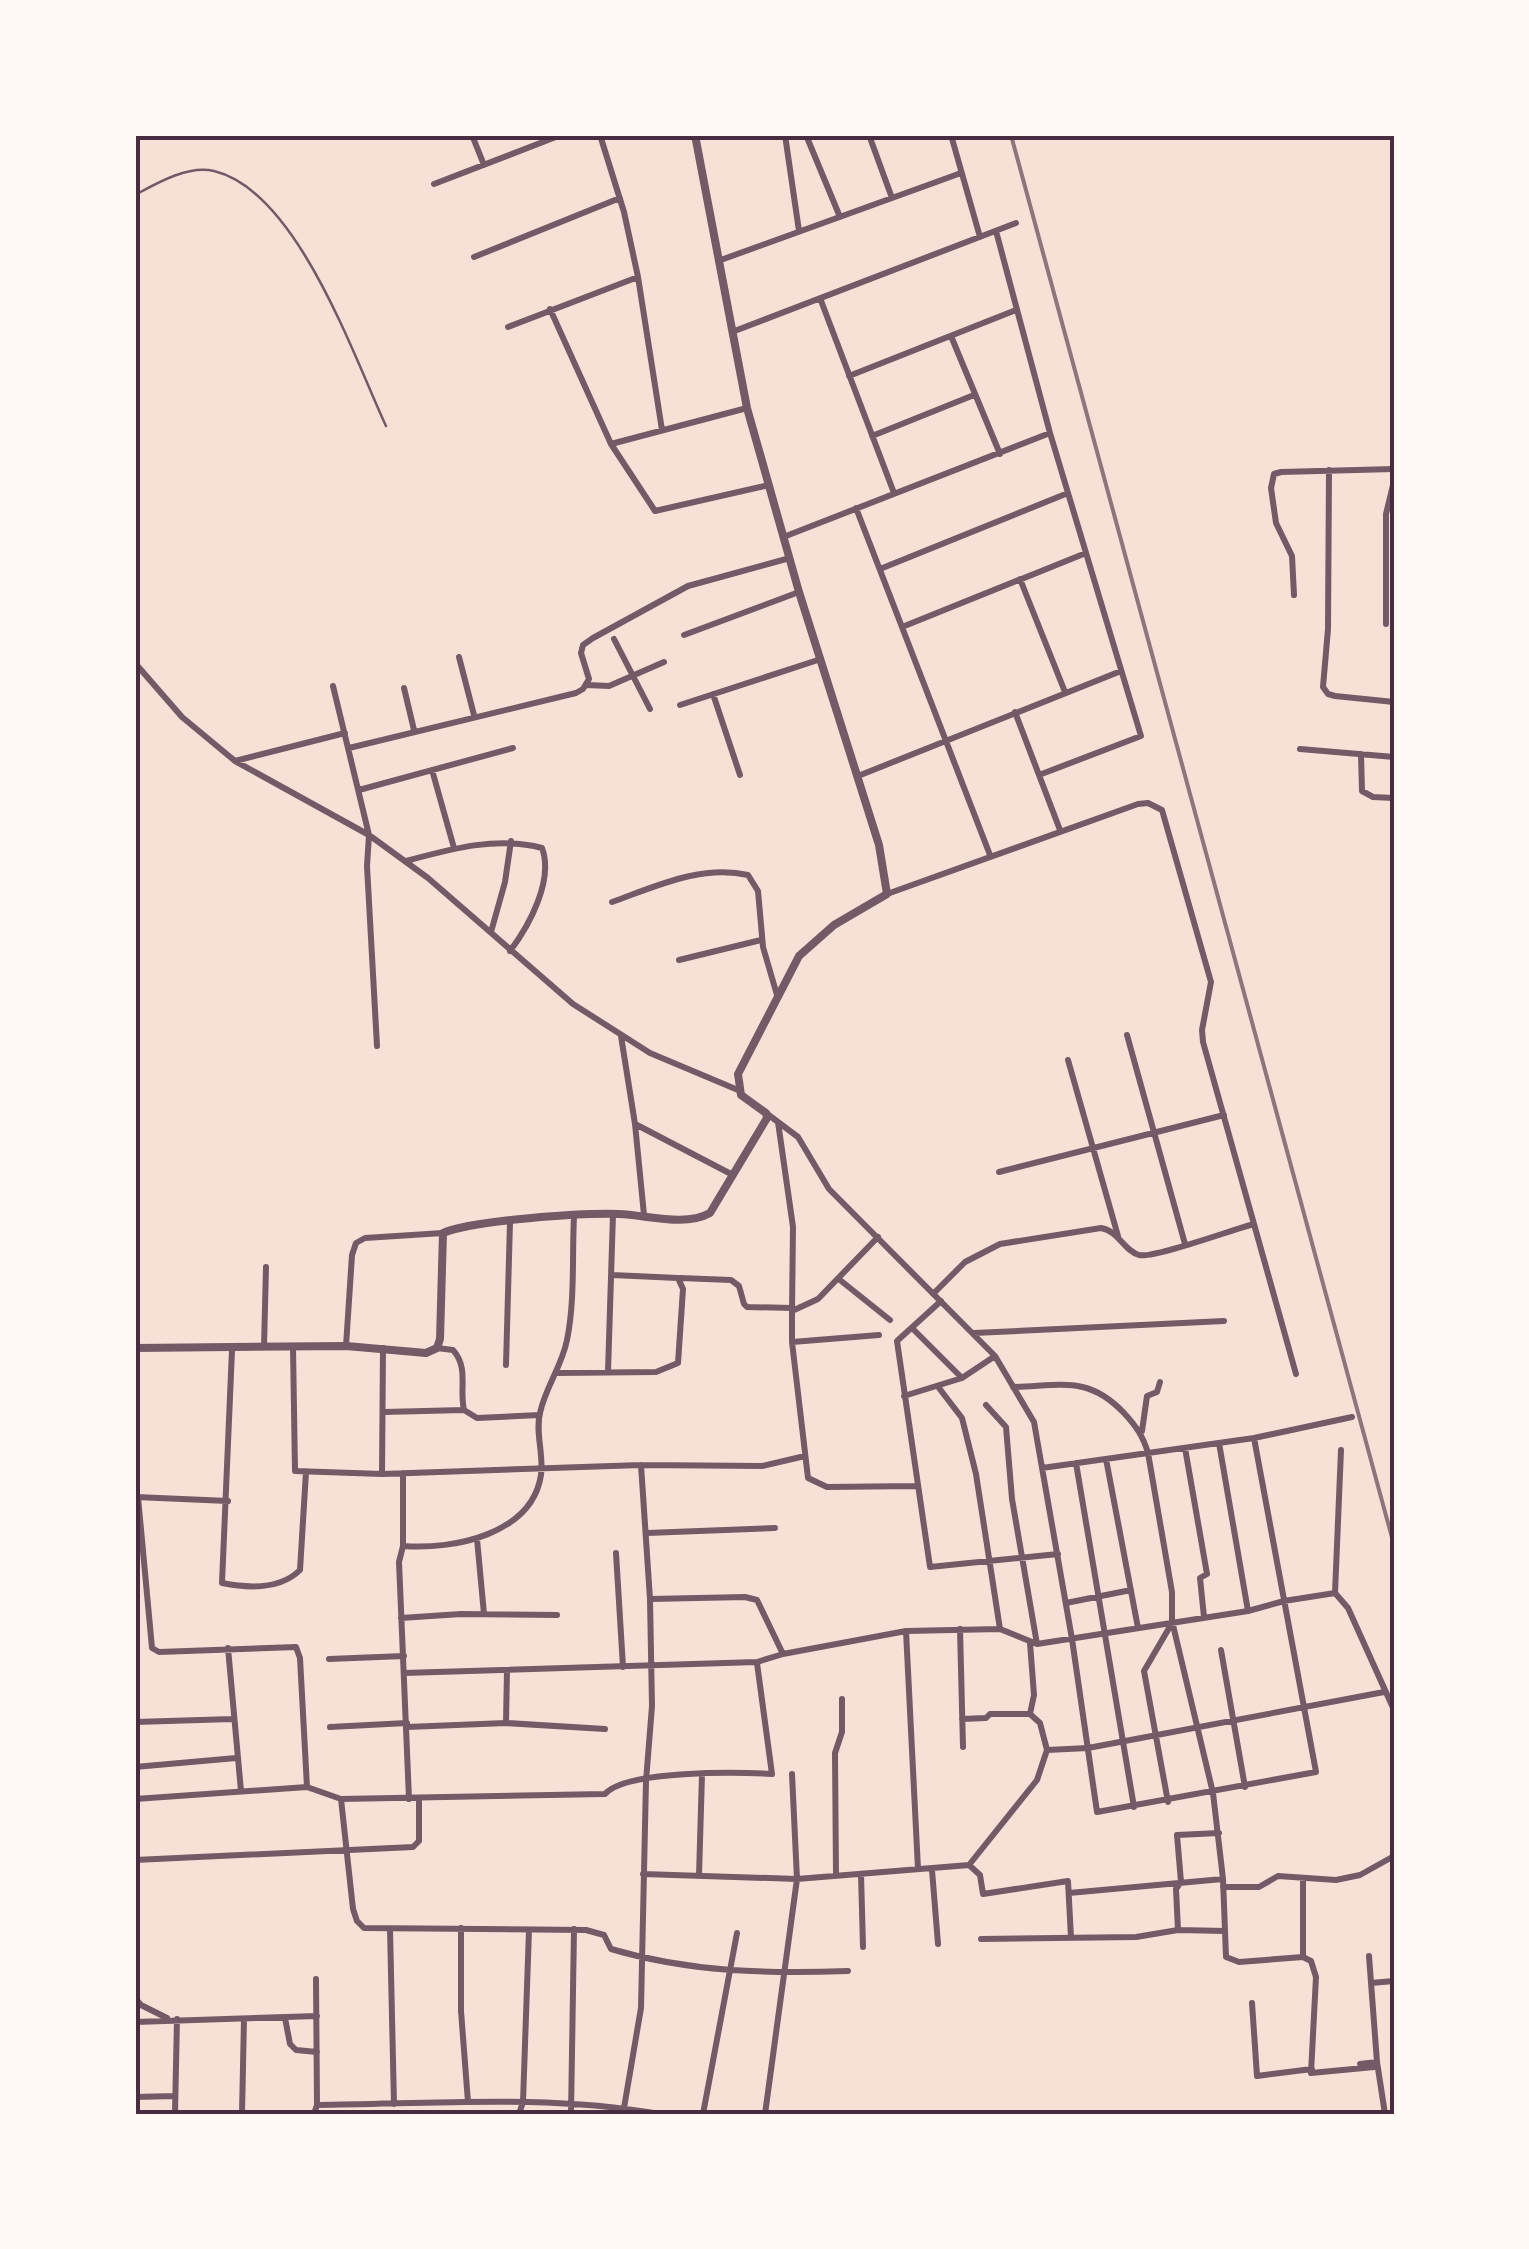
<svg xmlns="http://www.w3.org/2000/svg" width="1529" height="2249" font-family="'PT Sans',sans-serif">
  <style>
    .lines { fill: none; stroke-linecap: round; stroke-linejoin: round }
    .service { stroke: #755966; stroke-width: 2.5 }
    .minor { stroke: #755966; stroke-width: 6 }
    .tertiary { stroke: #755966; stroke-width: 8 }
    .rail { stroke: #8f747c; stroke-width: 4 }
    .neatline { fill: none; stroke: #4a2c40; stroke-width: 4 }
  </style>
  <rect width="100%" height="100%" fill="#f7e1d7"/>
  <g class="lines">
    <path class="service" d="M135,195C157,183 188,165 214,171C297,191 353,355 386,426"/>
    <path class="minor" d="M472,135L484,165
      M600,135L624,212L638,277L662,430
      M785,135L799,231
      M806,135L840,217
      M869,135L892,198
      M951,135L980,237
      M434,184L561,135
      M996,231L1050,433L1141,736L1039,775
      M474,257L620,198
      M718,261L961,173
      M820,298L894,493
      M550,309L611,444L655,511L769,485
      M508,327L638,277
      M732,332L1016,223
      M951,336L1000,454
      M849,376L1016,310
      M872,436L974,395
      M611,444L747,408
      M1329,470L1328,629L1323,687L1328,694L1335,696L1394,702
      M856,508L990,855
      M786,536L1050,433
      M880,569L1068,493
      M1020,579L1065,692
      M1294,595L1292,556L1276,523L1271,488L1274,474L1281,472L1394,469
      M1386,624V514L1394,481
      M902,627L1086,553
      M684,635L799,592
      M614,639L650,709
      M459,657L474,715
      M135,663L182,717L235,761L369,835L428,878L573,1004L650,1053L738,1090
      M587,685L609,686L664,662
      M333,686L369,835L367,866L377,1046
      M404,688L414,730
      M713,694L740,775
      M680,705L821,659
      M1015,712L1060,830
      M349,748L576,693L583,689L589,679L581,653L583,645L593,638L688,586L790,558
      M1300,749L1394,757
      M1361,754L1362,791L1373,797L1394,798
      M235,761L345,733
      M432,770L454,848
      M858,776L1121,671
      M359,790L513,748
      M406,861C451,849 496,836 542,848C554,880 529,926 510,951
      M887,894L1138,804L1148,803L1162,810L1211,982L1202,1030L1203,1042L1296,1374
      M612,902C654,887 702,864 748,875L758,891L763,947L777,995
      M491,932L505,882L511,841
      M679,960L761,940
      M1127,1035L1185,1244
      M621,1036L635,1124L644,1215
      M1068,1060L1118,1236
      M766,1113L798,1137L829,1189L995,1356L1034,1422L1072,1639L1097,1812L1316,1772L1254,1438
      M778,1122L793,1227L792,1311
      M637,1125L733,1175
      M999,1172L1224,1115
      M878,1237L818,1299L792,1311V1342L808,1478L827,1487L916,1486
      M680,1278L731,1280L739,1286L744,1304L747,1307L792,1308
      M840,1280L890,1320
      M933,1294L965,1262L1000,1244L1101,1228C1119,1231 1123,1250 1139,1255C1153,1259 1234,1229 1254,1224
      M941,1301L897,1341L930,1567L1058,1554
      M912,1328L962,1378
      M974,1333L1224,1321
      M792,1342L879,1335
      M346,1346L352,1255L356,1243L365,1238L443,1233
      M264,1347L266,1267
      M293,1347L295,1471L382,1474L641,1465L762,1466L805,1456
      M437,1348L453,1350C469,1368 459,1388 464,1410L477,1418L539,1415
      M232,1350L222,1583C247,1588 280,1590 300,1570L306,1472
      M506,1365L510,1222
      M608,1372L613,1214
      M556,1373L656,1372L678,1363L683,1289L678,1278L612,1275
      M1013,1387C1061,1386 1088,1375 1124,1413C1136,1426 1143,1436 1148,1453L1172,1592V1621L1213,1793L1223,1879L1226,1957L1239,1962L1303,1957L1311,1961L1316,1977L1311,2073L1374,2067
      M939,1388L962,1418L976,1474L1000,1629
      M904,1396L962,1378L995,1356
      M986,1405L1006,1427L1012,1499L1037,1644
      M384,1412L464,1410
      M1142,1431L1147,1396L1157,1392L1160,1382
      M1219,1443L1248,1611
      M1185,1448L1207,1574L1200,1578L1204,1617
      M1106,1459L1138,1628
      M1076,1463L1134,1807
      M1042,1468L1254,1438L1352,1417
      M403,1473V1546L399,1562L409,1799
      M382,1474L383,1348
      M136,1497L228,1501
      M138,1497L152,1648L159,1652L296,1647L300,1658L307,1787
      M647,1533L775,1528
      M477,1539L484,1614
      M403,1546C454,1550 532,1534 541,1475C544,1455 535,1432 540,1413C545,1388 562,1366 567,1340C575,1301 572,1257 574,1216
      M616,1553L623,1667
      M1335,1593L1341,1450
      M650,1599L745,1597L757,1600L783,1654
      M1066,1603L1131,1590
      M401,1618L461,1614L557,1615
      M960,1629L963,1747
      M906,1631L918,1869
      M228,1648L241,1791
      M1221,1650L1245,1787
      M329,1659L404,1656
      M404,1673L757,1662L783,1654L906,1631L1000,1629L1037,1644L1248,1611L1284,1601L1335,1593L1348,1608L1394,1710
      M1030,1714L1040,1723L1047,1750L1088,1748L1384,1692
      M962,1719L986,1718L990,1714H1030L1034,1695L1030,1643
      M135,1722L233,1719
      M506,1723L507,1670
      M330,1727L407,1723
      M407,1727L506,1723L605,1729
      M135,1767L236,1758
      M135,1799L307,1787L341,1799L605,1794C626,1770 738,1772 772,1774L757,1663
      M341,1799L353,1909L357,1921L364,1928L586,1930L604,1935L611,1949C689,1972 767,1974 848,1971
      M1168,1802L1144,1671L1172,1623
      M135,1860L413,1847L419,1841V1799
      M969,1865L980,1875L983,1894L1068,1881L1071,1938
      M932,1870L938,1944
      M643,1874L797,1879L969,1865L1037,1780L1047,1750
      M861,1874L863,1947
      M836,1875L835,1753L842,1732V1699
      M699,1876L702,1774
      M1223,1887H1259L1278,1876L1336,1880L1360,1875L1394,1856
      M1069,1893L1223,1879
      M461,1928V2011L468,2102
      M390,1929L394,2104
      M1178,1930L1176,1889L1181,1882L1177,1835L1219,1833
      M981,1939L1136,1937L1178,1930L1225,1931
      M1369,1956L1377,2062L1385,2114
      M1303,1957V1879
      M1371,1983L1394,1981
      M135,1998L141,2005L167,2018
      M1252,2003L1257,2076L1312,2069
      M285,2018L290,2044L296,2050L317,2052
      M135,2022L317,2016
      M1360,2064L1377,2062
      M135,2097L175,2096
      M317,2105C431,2104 547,2094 659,2114
      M624,2108L641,2008L646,1781L652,1706L650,1599L641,1465
      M175,2114L177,2019
      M242,2114L244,2019
      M314,2114L317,2105L316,1979
      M519,2114L523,2102L529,1930
      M571,2114L574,1929
      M703,2114L737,1933
      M765,2114L797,1879L792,1774"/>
    <path class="tertiary" d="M135,1348L346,1346L426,1353L437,1348L440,1339L443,1233C473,1220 583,1213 619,1214C647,1215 685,1227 710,1213L767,1118L766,1113L741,1095L738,1074L799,956L834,925L887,894L879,845L799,592L747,408L695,135"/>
    <path class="rail" d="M1011,135L1394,1545"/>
  </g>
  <rect width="1529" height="2249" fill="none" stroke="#fffaf5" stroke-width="275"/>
  <rect x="138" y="138" width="1254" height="1974" class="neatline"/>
</svg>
